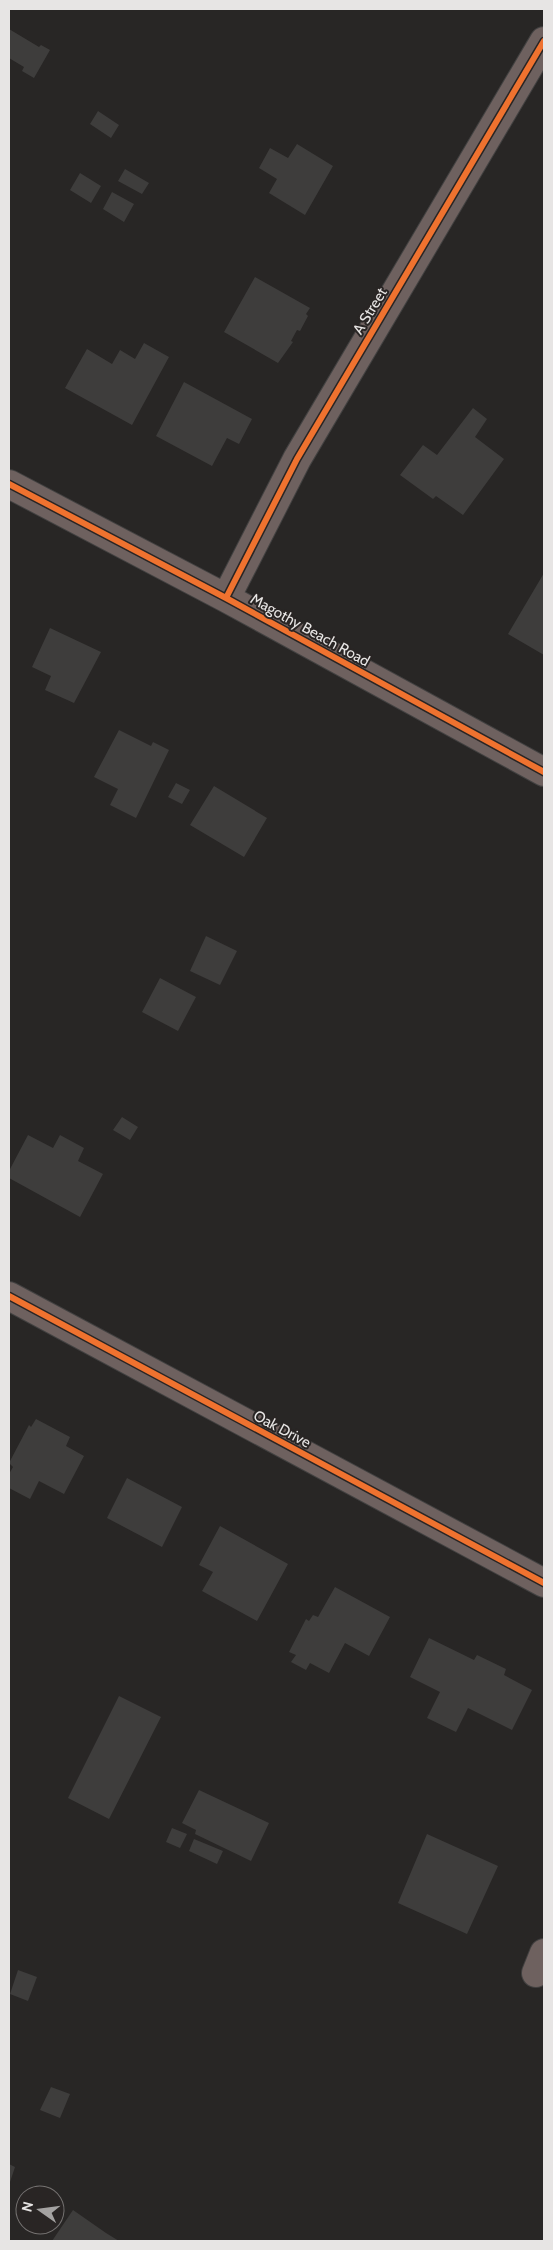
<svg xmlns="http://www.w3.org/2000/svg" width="553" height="2250" font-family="Cabin,sans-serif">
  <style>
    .building { fill: #3e3d3c }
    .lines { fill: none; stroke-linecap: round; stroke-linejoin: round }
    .minor-casing { stroke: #424141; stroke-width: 30 }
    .minor { stroke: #6e615f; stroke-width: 28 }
    .cycleway-casing { stroke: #292524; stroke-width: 9 }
    .cycleway { stroke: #ef722f; stroke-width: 6 }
    .labels { text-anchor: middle; stroke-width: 4; stroke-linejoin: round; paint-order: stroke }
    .street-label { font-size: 15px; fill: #e7e5e4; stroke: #292524 }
  </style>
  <rect width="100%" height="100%" fill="#282625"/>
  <path class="building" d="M9,29L39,47L41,45L50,50L34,78L22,71L24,67L9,58Z
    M98,111L119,125L111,138L90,124Z
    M297,144L333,166L305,215L269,193L277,179L259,168L270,148L288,158Z
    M125,169L149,183L142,194L118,181Z
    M80,173L101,186L91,203L70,190Z
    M112,192L134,204L124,222L103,209Z
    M255,277L310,308L306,314L308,316L300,331L297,330L291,341L293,342L278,363L224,332Z
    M144,343L169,357L132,425L65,388L87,349L112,364L120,350L135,359Z
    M184,382L252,419L239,444L227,438L212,466L156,436Z
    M473,408L487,419L475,437L504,459L463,515L436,496L433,499L400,475L423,445L437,455Z
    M544,573V655L508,634Z
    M50,628L101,652L74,703L45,690L51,676L32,667Z
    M119,730L151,746L153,742L169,750L136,818L110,805L118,789L94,777Z
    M176,783L190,790L182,804L168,797Z
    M214,786L267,818L244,857L190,825Z
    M206,936L237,951L220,985L190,971Z
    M160,978L196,997L178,1031L142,1012Z
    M122,1117L138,1127L130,1140L113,1130Z
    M28,1135L53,1148L60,1135L84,1148L78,1161L103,1174L80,1217L9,1178V1171Z
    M36,1419L70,1437L66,1446L84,1456L64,1494L39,1481L30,1499L9,1488V1474L13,1467L9,1463L29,1425L31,1427Z
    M127,1478L182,1507L162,1547L107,1518Z
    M220,1526L288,1564L257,1621L202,1591L213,1572L199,1565Z
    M335,1587L390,1617L369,1656L345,1643L329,1673L310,1663L306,1670L291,1662L296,1655L289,1652L306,1619L309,1621L313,1615L318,1617Z
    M429,1638L474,1660L477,1655L506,1669L504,1675L532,1690L512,1730L468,1708L456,1732L427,1718L440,1692L410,1677Z
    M119,1696L161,1717L109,1819L68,1798Z
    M199,1790L269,1823L251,1861L195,1834L196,1830L182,1823Z
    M172,1828L187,1834L180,1848L166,1842Z
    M427,1834L498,1866L467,1934L398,1903Z
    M194,1839L223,1851L217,1864L189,1851Z
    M18,1970L37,1977L28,2001L10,1994Z
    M51,2087L70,2094L60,2118L40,2110Z
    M9,2164L15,2167L9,2185Z
    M73,2210L106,2233L119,2241H52Z"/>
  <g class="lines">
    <defs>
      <path id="minor" d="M9,484L226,598L544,772
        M226,598L297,459L544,41
        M9,1296L544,1583
        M536,1973L544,1953"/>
    </defs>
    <use href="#minor" class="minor-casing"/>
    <use href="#minor" class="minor"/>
    <defs>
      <path id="cycleway" d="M9,484L226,598L544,772
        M226,598L297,459L544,41
        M9,1296L544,1583"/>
    </defs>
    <use href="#cycleway" class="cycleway-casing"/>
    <use href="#cycleway" class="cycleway"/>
  </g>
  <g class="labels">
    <g class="street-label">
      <text transform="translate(370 311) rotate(-59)" y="5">A Street</text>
      <text transform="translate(310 630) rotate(29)" y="5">Magothy Beach Road</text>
      <text transform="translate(282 1429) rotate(28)" y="5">Oak Drive</text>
    </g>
  </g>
  <rect width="553" height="2250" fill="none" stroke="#e7e5e4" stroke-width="20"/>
  <g transform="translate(40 2210) rotate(284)"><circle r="24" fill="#292524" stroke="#757271"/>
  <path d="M0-4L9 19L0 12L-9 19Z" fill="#a4a2a1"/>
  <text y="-8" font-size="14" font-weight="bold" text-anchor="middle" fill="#e7e5e4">N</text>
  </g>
</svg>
